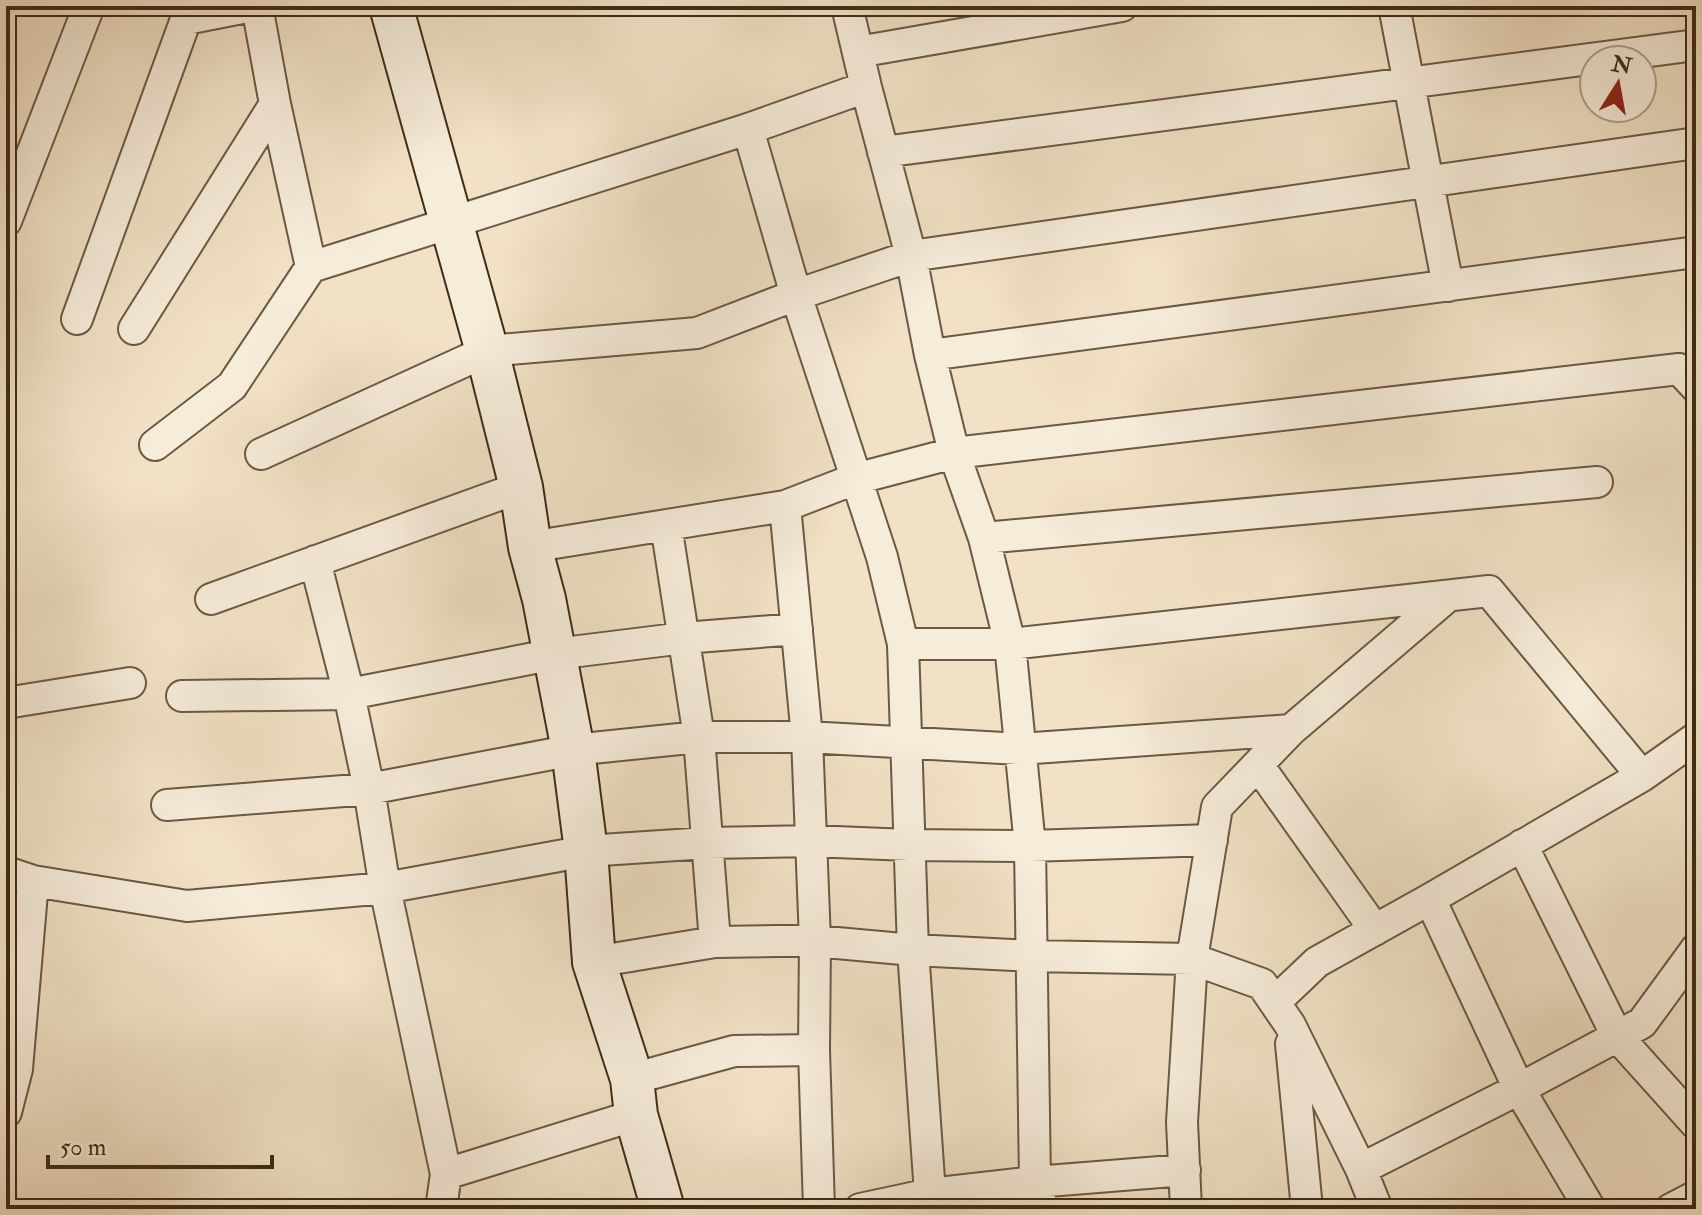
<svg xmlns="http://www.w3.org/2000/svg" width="1702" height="1215" font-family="'IM FELL Double Pica',serif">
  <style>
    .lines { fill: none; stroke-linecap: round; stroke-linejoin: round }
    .minor-casing { stroke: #6c5943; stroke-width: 34 }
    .secondary-casing { stroke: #402c17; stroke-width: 46 }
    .minor { stroke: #f6ecda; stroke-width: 30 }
    .secondary { stroke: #f6ecda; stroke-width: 42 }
  </style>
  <rect width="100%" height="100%" fill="#f1e1c6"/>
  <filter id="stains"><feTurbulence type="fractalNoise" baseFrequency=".0025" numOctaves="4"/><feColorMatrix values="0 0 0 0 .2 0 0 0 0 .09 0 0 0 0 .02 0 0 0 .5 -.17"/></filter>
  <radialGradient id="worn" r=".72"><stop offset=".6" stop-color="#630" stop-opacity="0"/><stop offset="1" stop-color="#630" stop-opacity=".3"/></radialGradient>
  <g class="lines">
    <defs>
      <path id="minor" d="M257,6L275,104L311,267
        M847,6L866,87L911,256L930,355L954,453L984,538L1010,644L1030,846L1035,1182L1043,1209
        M1394,6L1448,286
        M858,52L1122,6
        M748,129L796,295L882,557L903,644L913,950L930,1194L938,1209
        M883,152L1696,45
        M6,221L89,6
        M77,319L186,19L252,6
        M134,329L275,104
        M930,355L1696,252
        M155,445L232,386L311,267L748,129L866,87
        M261,454L487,351L697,333L796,295L911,256L1696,143
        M785,506L807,737L815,941L814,1050L819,1209
        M666,525L699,737L715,942
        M984,538L1597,482
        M530,547L785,506L855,479L954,453L1679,369L1696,387
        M315,561L349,694L369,789L385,888L446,1174L441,1209
        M211,599L521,487
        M903,644H1010L1489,591L1642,776
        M182,696L349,694L555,654L684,638L797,629
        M6,703L130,683
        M1258,765L1375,930
        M167,805L369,789L573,750L699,737H807L1020,749L1291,730
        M1522,845L1617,1036L1696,1124
        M6,872L33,881L17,1069L6,1112
        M33,881L187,906L385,888L586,851L707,843L811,841L909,845L1030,846L1212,840
        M1430,899L1519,1089L1590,1209
        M594,962L715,942L777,941H815L913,950L1032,956L1192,959L1262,984L1290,1025L1361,1169L1377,1209
        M1275,1002L1317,962L1430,899L1642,776L1696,738
        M1291,1044L1307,1209
        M632,1079L734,1051L814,1050
        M1361,1169L1519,1089L1642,1023L1696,949
        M446,1174L636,1115
        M860,1209L930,1194L1035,1182L1185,1170
        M1186,1209L1182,1122L1192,959L1217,807L1291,730L1448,596
        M1671,1209L1696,1196"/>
      <path id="secondary" d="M391,6L487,351L521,487L530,547L544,599L573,750L586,851L594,962L632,1079L636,1115L663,1209"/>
    </defs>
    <use href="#minor" class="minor-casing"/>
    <use href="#secondary" class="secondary-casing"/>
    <use href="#minor" class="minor"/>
    <use href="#secondary" class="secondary"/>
  </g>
  <rect width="1702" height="1215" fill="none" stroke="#f1e1c6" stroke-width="32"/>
  <rect x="8" y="8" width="1686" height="1199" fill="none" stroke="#402c17" stroke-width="4"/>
  <rect x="16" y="16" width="1670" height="1183" fill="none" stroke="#402c17" stroke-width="2"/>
  <g transform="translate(1618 84) rotate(11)"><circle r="38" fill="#f6ecda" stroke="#ad9f8c" stroke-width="2"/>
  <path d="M0-6L14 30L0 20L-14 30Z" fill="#8f2418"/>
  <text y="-12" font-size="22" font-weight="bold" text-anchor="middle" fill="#402c17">N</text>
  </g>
  <path d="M48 1155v12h224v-12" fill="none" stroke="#402c17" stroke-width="4"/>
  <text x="60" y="1155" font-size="24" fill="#402c17" stroke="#f6ecda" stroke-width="6" paint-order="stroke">50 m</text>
  <rect width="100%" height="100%" filter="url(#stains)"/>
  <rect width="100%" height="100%" fill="url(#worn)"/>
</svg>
